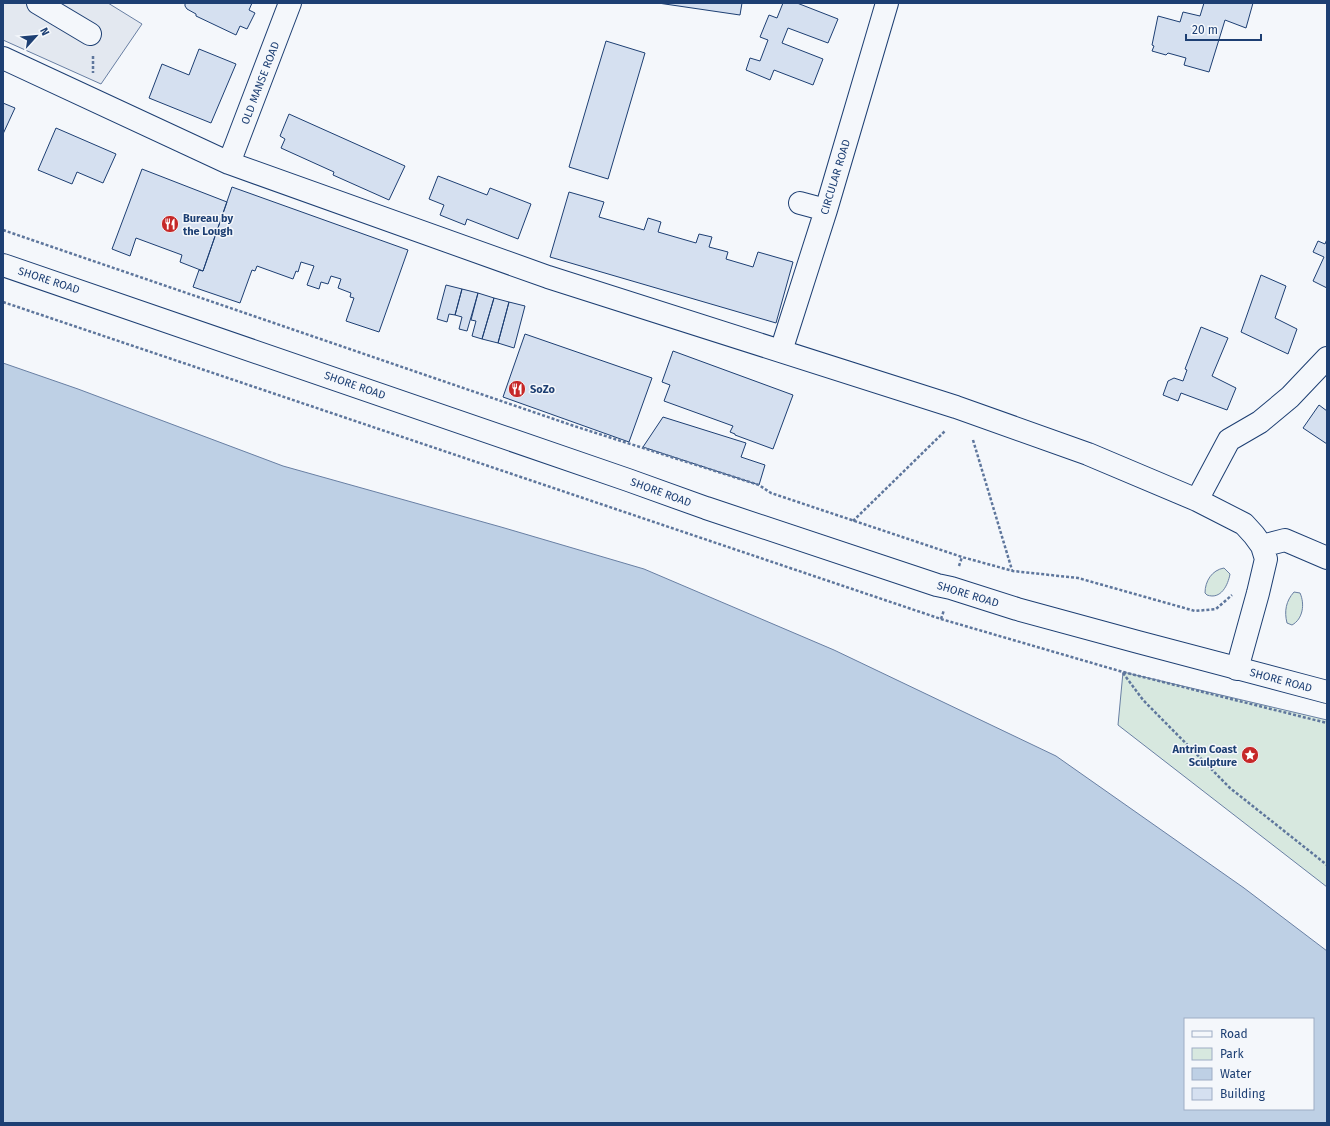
<svg xmlns="http://www.w3.org/2000/svg" width="1330" height="1126" font-family="'Fira Sans',sans-serif">
  <style>
    .green { fill: #d7e8df; stroke: #687fa3 }
    .parking { fill: #e3e8f0; stroke: #687fa3 }
    .water { fill: #bed0e5; stroke: #687fa3; fill-rule: evenodd }
    .building { fill: #d5e0f0; stroke: #1d3f73 }
    .lines { fill: none; stroke-linecap: round; stroke-linejoin: round }
    .minor-casing { stroke: #1d3f73; stroke-width: 24 }
    .highway-casing { stroke: #1d3f73; stroke-width: 24 }
    .path { stroke: #5e769c; stroke-width: 2.5; stroke-dasharray: 3 2; stroke-linecap: butt }
    .minor { stroke: #f4f7fb; stroke-width: 22 }
    .highway { stroke: #f4f7fb; stroke-width: 22 }
    .labels { text-anchor: middle; stroke-width: 3; stroke-linejoin: round; paint-order: stroke }
    .street-label { font-size: 11px; fill: #1d3f73; stroke: #f4f7fb }
    .poi-label { font-size: 11px; font-weight: bold; fill: #1d3f73; stroke: #f4f7fb; text-anchor: start }
  </style>
  <rect width="100%" height="100%" fill="#f4f7fb"/>
  <path class="green" d="M1224,568L1230,574C1228,585 1221,600 1207,595L1205,593C1205,581 1212,570 1224,568Z
    M1294,592L1300,593C1305,604 1303,619 1292,625L1287,623C1284,611 1286,601 1294,592Z
    M1123,672L1327,720V887L1118,725Z"/>
  <path class="parking" d="M3,3H108L142,24L101,84L3,40Z"/>
  <path class="water" d="M3,363L78,389L283,466L501,527L644,569L834,650L1056,756L1244,888L1327,951V1123H3ZM1185,1019H1313V1109H1185Z"/>
  <path class="building" d="M185,3H252L249,10L255,13L247,29L240,26L236,35L196,16V14L187,9L185,6Z
    M658,3H742L740,15Z
    M783,3H797L838,19L828,43L788,28L782,43L823,59L813,85L774,70L770,80L746,70L750,58L760,61L768,40L760,37L769,15L777,18Z
    M1204,3H1253L1246,28L1225,20L1209,72L1184,65L1186,58L1168,53L1166,55L1152,51L1154,46L1152,45L1158,16L1180,22L1183,12L1200,16Z
    M606,41L645,53L608,179L569,167Z
    M199,49L236,64L211,123L149,98L162,64L189,75Z
    M3,103L15,108L3,134Z
    M289,114L405,166L389,200L333,175L334,172L281,148L285,139L280,136Z
    M56,128L116,154L103,183L77,172L72,184L38,170Z
    M142,169L227,202L203,271L180,262L182,255L136,238L130,256L112,249Z
    M438,176L487,195L490,188L531,204L518,239L467,219L465,225L440,215L444,205L429,199Z
    M232,187L408,250L379,332L346,321L354,298L350,297L351,293L338,288L341,279L331,276L328,284L321,282L319,289L307,285L314,266L301,262L298,272L296,271L293,279L257,266L255,271L252,270L240,303L193,287L199,270L203,271Z
    M569,192L604,202L599,217L644,230L648,218L661,222L658,232L696,243L699,234L712,237L709,247L728,252L726,259L753,267L758,252L793,262L776,323L550,257Z
    M1327,239V288L1313,281L1324,257L1313,252L1318,241L1325,244Z
    M1261,275L1286,286L1275,318L1297,329L1288,354L1241,332Z
    M446,285L462,289L455,315L449,314L447,322L437,319Z
    M462,289L478,293L467,331L459,329L462,317L455,315Z
    M478,293L494,298L482,339L472,336L476,321L471,320Z
    M494,298L509,302L498,343L482,339Z
    M509,302L525,306L514,348L498,343Z
    M1201,327L1228,338L1212,376L1236,388L1227,410L1181,393L1178,401L1163,395L1168,381L1174,378L1183,381L1187,370L1185,369Z
    M525,334L652,378L629,442L503,397Z
    M673,351L793,395L773,449L735,435V434L730,432L733,426L664,401L670,385L662,382Z
    M1319,405L1327,411V444L1303,428Z
    M663,417L746,443L741,457L765,465L759,485L643,447Z"/>
  <g class="lines">
    <defs>
      <path id="minor" d="M38,3L90,34
        M3,58L229,163L548,277L956,407L1088,454L1197,500L1244,524L1254,535L1262,546L1285,540L1327,558
        M229,163L290,3
        M800,203L826,210
        M781,351L826,210L887,3
        M1197,500L1229,440L1260,422L1290,397L1327,358
        M1237,669L1258,593L1266,559L1262,546"/>
      <path id="highway" d="M3,265L628,480L706,508L937,585L951,588L1017,609L1138,642L1327,692"/>
    </defs>
    <use href="#minor" class="minor-casing"/>
    <use href="#highway" class="highway-casing"/>
    <path class="path" d="M93,56V73
      M3,230L574,426L759,485L771,493L962,557L1013,571L1078,578L1195,611L1216,609L1232,595
      M3,302L941,619L1123,672L1327,723
      M973,440L1012,570
      M853,521L945,431
      M959,566L962,557
      M941,619L944,610
      M1123,673L1143,700L1230,788L1327,865"/>
    <use href="#minor" class="minor"/>
    <use href="#highway" class="highway"/>
  </g>
  <defs>
    <symbol id="restaurant-disc" viewBox="-11 -11 22 22"><circle r="9.5" fill="#c62828" stroke="#f4f7fb"/><path d="M-5-6h1v4h1v-4h1v4h1v-4h1v5L-1.5 .5V6h-2V.5L-5-1ZM5-6V6H3V1.5H1.5Q1.5-4 5-6Z" fill="#fff"/></symbol>
    <symbol id="sight-disc" viewBox="-11 -11 22 22"><circle r="9.5" fill="#c62828" stroke="#f4f7fb"/><path d="M0-6L1.8-2.2L6-1.7L2.9 1.2L3.7 5.4L0 3.3L-3.7 5.4L-2.9 1.2L-6-1.7L-1.8-2.2Z" fill="#fff"/></symbol>
  </defs>
  <g fill-rule="evenodd">
    <use href="#restaurant-disc" x="160" y="214" width="20" height="20"/>
    <use href="#restaurant-disc" x="507" y="379" width="20" height="20"/>
    <use href="#sight-disc" x="1240" y="745" width="20" height="20"/>
  </g>
  <g class="labels">
    <g class="street-label">
      <text transform="translate(260 83) rotate(-69)" y="4">OLD MANSE ROAD</text>
      <text transform="translate(835 177) rotate(-73)" y="4">CIRCULAR ROAD</text>
      <text transform="translate(49 280) rotate(18)" y="4">SHORE ROAD</text>
      <text transform="translate(355 385) rotate(19)" y="4">SHORE ROAD</text>
      <text transform="translate(661 492) rotate(20)" y="4">SHORE ROAD</text>
      <text transform="translate(968 594) rotate(17)" y="4">SHORE ROAD</text>
      <text transform="translate(1281 680) rotate(15)" y="4">SHORE ROAD</text>
    </g>
    <g class="poi-label">
      <text x="183" y="222">Bureau by<tspan x="183" dy="13">the Lough</tspan></text>
      <text x="530" y="393">SoZo</text>
      <text x="1237" y="753" text-anchor="end">Antrim Coast<tspan x="1237" dy="13">Sculpture</tspan></text>
    </g>
  </g>
  <rect width="1330" height="1126" fill="none" stroke="#1d3f73" stroke-width="8"/>
  <rect x="1184" y="1018" width="130" height="92" fill="#f4f7fb" stroke="#9eadc5"/>
  <rect x="1192" y="1031" width="20" height="6" fill="#f4f7fb" stroke="#9eadc5"/>
  <text x="1220" y="1038" font-size="12" fill="#1d3f73">Road</text>
  <rect x="1192" y="1048" width="20" height="12" fill="#d7e8df" stroke="#9eadc5"/>
  <text x="1220" y="1058" font-size="12" fill="#1d3f73">Park</text>
  <rect x="1192" y="1068" width="20" height="12" fill="#bed0e5" stroke="#9eadc5"/>
  <text x="1220" y="1078" font-size="12" fill="#1d3f73">Water</text>
  <rect x="1192" y="1088" width="20" height="12" fill="#d5e0f0" stroke="#9eadc5"/>
  <text x="1220" y="1098" font-size="12" fill="#1d3f73">Building</text>
  <g transform="translate(36 36) rotate(63)" stroke="#f4f7fb" stroke-width="3" paint-order="stroke">
  <path d="M0-3L7 15L0 10L-7 15Z" fill="#1d3f73"/>
  <text y="-6" font-size="11" font-weight="bold" text-anchor="middle" fill="#1d3f73">N</text>
  </g>
  <path d="M1186 34v6h75v-6" fill="none" stroke="#1d3f73" stroke-width="2"/>
  <text x="1192" y="34" font-size="12" fill="#1d3f73" stroke="#f4f7fb" stroke-width="3" paint-order="stroke">20 m</text>
</svg>
